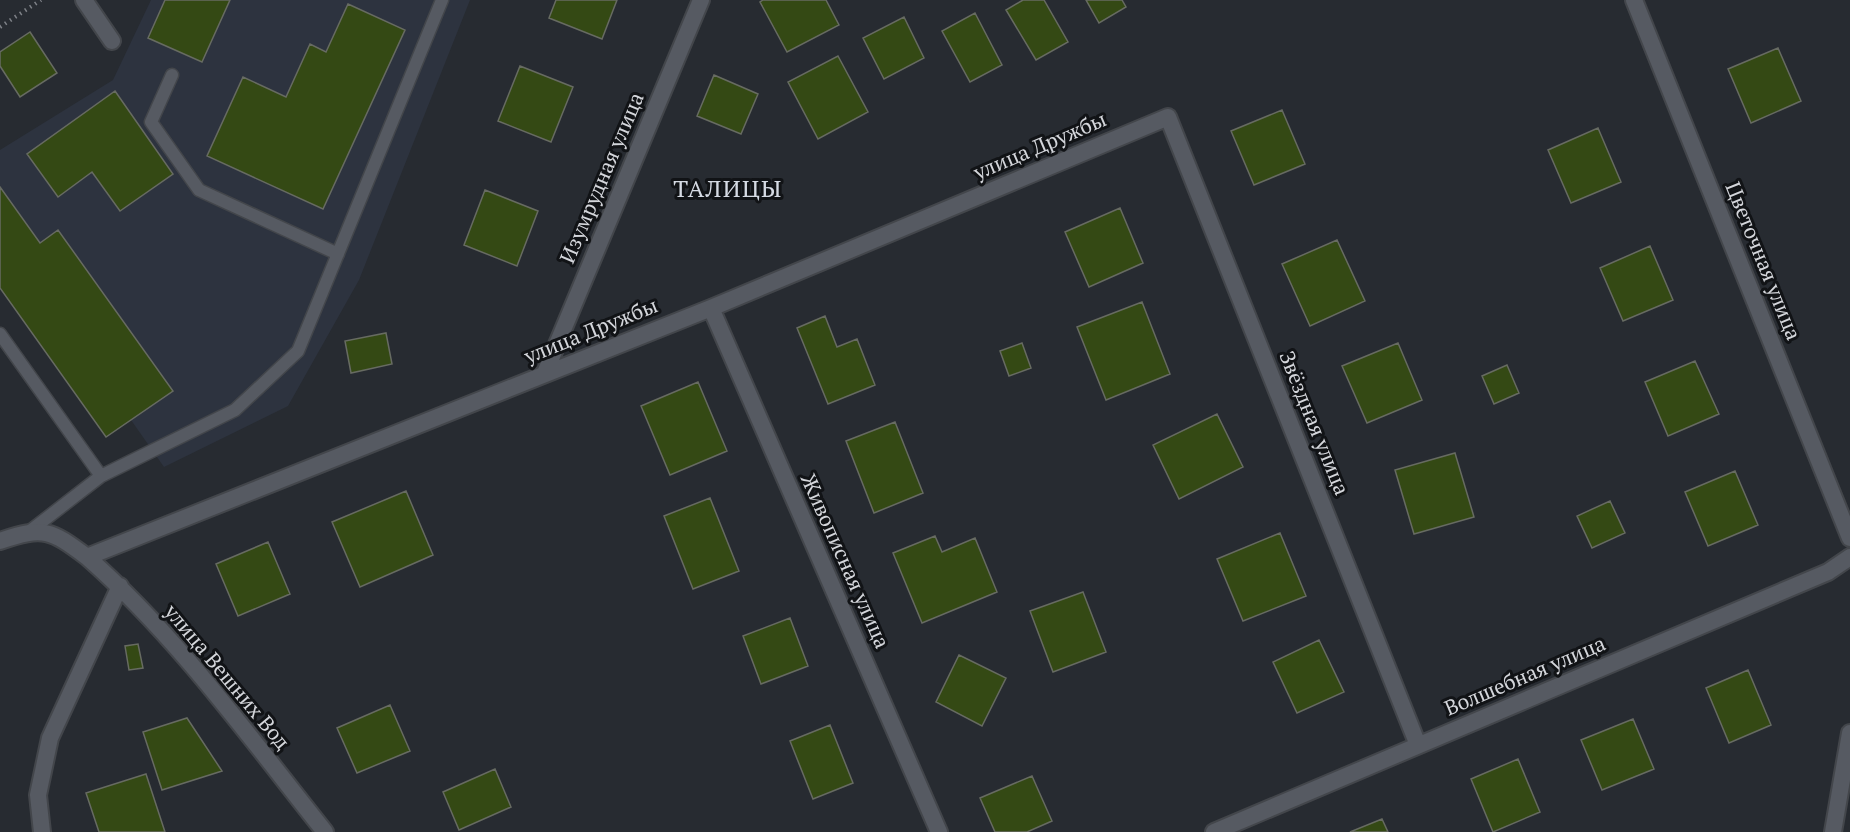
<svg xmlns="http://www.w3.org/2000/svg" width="1850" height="832" font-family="'PT Serif',serif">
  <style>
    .built { fill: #2d333f }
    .building { fill: #344914; stroke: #676b62; stroke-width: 1.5 }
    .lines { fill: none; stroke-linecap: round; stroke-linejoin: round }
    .service-casing { stroke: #43464b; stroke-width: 15 }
    .minor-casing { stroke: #43464b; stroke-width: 20 }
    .path { stroke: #7e8187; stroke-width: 4; stroke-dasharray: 1.5 4.5; stroke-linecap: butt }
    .service { stroke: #565a62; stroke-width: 12 }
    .minor { stroke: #565a62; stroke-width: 16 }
    .labels { text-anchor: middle; stroke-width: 6; stroke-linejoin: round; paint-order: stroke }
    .street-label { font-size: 21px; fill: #d4d6db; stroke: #111316 }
    .quarter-label { font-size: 24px; letter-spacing: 1.5px; fill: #d5dae3; stroke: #111316 }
  </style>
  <rect width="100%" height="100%" fill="#272b31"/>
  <path class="built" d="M151,0H470L359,280L288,406L164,467L131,420L106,437L0,288V150L113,80Z"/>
  <path class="building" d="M165,0H230L202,62L148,38Z
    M556,0H617L602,39L549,18Z
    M763,0H826L839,25L787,52L760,2Z
    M1023,0H1044L1068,42L1036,60L1006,10Z
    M1086,0H1122L1126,7L1099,23Z
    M348,4L405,30L323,209L207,156L243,77L286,97L310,44L326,52Z
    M975,13L1002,65L970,82L942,31Z
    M904,17L924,58L884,79L863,38Z
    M30,32L57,73L20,97L0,66V52Z
    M1778,48L1801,101L1751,123L1728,69Z
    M838,56L868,112L818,139L788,82Z
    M520,66L573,87L551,142L498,121Z
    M714,75L758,94L741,134L697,116Z
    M115,91L173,174L120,211L92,172L58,197L27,154Z
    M1282,110L1305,164L1254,185L1231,131Z
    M1598,128L1621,182L1571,203L1548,150Z
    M0,187L40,243L58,230L173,391L106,437L0,288Z
    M485,190L538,211L517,266L464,245Z
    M1120,208L1143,263L1089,287L1065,232Z
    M1337,240L1365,301L1310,326L1282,264Z
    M1650,246L1673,300L1623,321L1600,268Z
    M1142,302L1170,374L1106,400L1077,327Z
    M825,316L837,347L857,339L875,385L828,404L797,328Z
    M386,333L392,364L351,373L345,341Z
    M1022,343L1031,368L1009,376L1000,351Z
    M1398,343L1422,400L1367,423L1342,366Z
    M1695,361L1719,414L1668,436L1645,382Z
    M1507,365L1519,393L1494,404L1482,376Z
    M698,382L727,451L670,475L641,406Z
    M1217,414L1243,467L1179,499L1153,445Z
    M895,422L923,493L874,513L846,441Z
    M1455,453L1474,517L1414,534L1395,470Z
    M1735,471L1758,525L1708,546L1685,492Z
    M406,491L433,555L360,587L332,522Z
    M710,498L739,571L693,589L664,516Z
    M1610,501L1625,533L1592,548L1577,516Z
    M1280,533L1306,596L1243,621L1217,559Z
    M935,536L942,552L975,538L997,592L922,623L893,553Z
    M268,542L290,594L238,616L216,564Z
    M1083,592L1106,652L1053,672L1030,611Z
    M790,618L808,666L761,684L743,636Z
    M1319,640L1344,692L1297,713L1273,662Z
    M138,644L143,668L129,670L125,646Z
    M959,655L1006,678L982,726L936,702Z
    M1748,670L1771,725L1729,743L1706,688Z
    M390,705L410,751L357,773L337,728Z
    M187,718L222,771L162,790L143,732Z
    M1633,719L1654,769L1602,790L1581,740Z
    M830,725L853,783L813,799L790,741Z
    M1518,759L1540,812L1493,832L1471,779Z
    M495,769L511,807L459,830L443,792Z
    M146,774L165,832H99L86,793Z
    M1032,776L1052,821L1027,832H995L980,798Z
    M1382,819L1388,832H1350Z"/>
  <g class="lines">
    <defs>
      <path id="service" d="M172,75L151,122L199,190L338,254
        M0,334L101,476
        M30,531L101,476L235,410L298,351L442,0"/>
      <path id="minor" d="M84,0L112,41
        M1634,0L1850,538
        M711,308L939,832
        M545,373L701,0
        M0,541C44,526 51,530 87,557L711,308L1168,117L1418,745
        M87,557C178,637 250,738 325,832
        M42,832L38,795L50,738L120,586
        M1214,832L1828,572L1850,557
        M1833,832L1850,733"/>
    </defs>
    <use href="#service" class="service-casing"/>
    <use href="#minor" class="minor-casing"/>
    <path class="path" d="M0,27L41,0"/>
    <use href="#service" class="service"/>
    <use href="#minor" class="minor"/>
  </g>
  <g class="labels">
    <g class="street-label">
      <text transform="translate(1040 146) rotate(-23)" y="7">улица Дружбы</text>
      <text transform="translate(602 178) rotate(-67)" y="7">Изумрудная улица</text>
      <text transform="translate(1763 261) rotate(68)" y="7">Цветочная улица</text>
      <text transform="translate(591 331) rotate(-22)" y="7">улица Дружбы</text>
      <text transform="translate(1314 423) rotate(68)" y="7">Звёздная улица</text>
      <text transform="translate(845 561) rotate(66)" y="7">Живописная улица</text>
      <text transform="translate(1525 676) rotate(-23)" y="7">Волшебная улица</text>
      <text transform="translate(227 677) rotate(50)" y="7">улица Вешних Вод</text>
    </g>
    <g class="quarter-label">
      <text x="728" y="197">ТАЛИЦЫ</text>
    </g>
  </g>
</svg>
